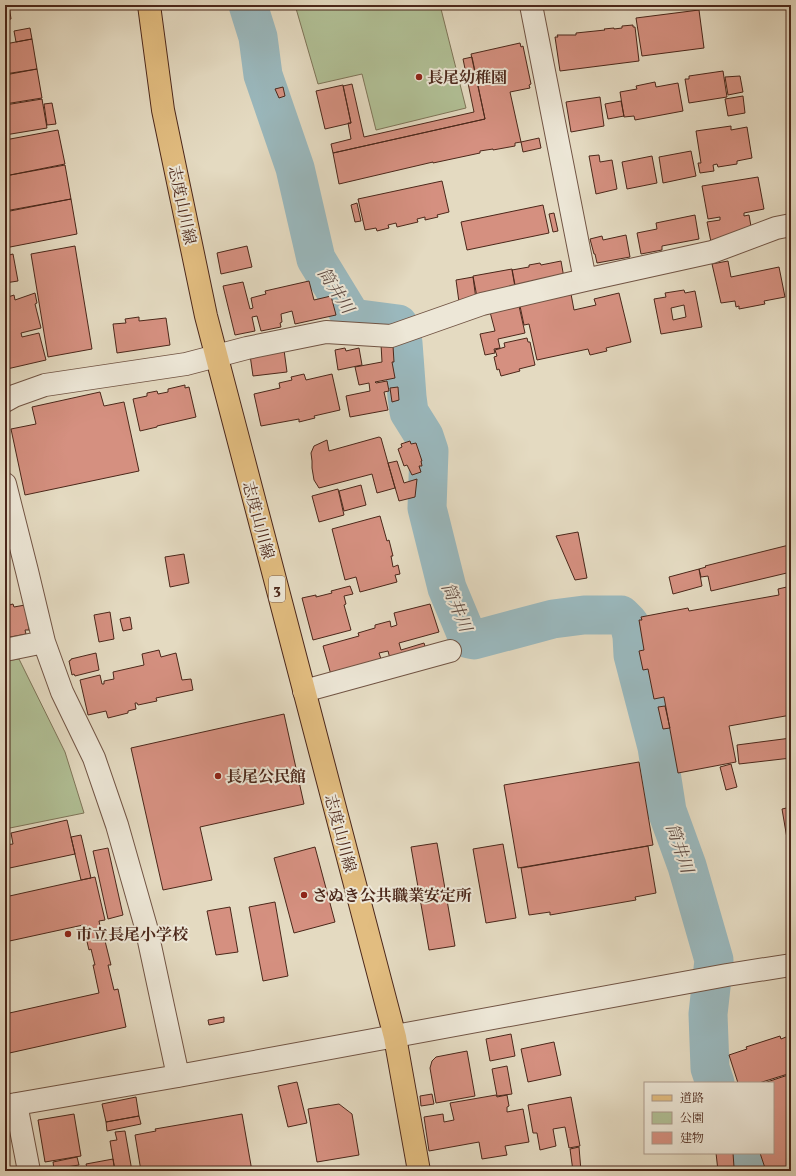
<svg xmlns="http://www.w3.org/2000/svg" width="796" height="1176" font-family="Vollkorn,'Noto Serif JP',serif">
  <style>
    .green { fill: #b1c096; stroke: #7e7458 }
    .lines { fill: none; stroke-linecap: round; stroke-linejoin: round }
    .river { stroke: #9ab8bd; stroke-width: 39 }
    .building { fill: #d59080; stroke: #4b271a; fill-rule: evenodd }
    .minor-casing { stroke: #715444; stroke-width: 24 }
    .major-casing { stroke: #4b271a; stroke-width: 24 }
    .minor { stroke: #ede7d7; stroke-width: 22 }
    .major { stroke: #e2bd80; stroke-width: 22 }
    .poi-dot { fill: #8f2418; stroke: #ede7d7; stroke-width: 1.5 }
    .labels { text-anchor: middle; stroke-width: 4; stroke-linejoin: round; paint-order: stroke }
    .shield { fill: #ede7d7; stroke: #7c6153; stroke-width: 1 }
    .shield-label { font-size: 15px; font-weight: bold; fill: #4b271a }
    .poi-label { font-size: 16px; font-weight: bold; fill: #4b271a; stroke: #ede7d7; text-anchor: start }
    .street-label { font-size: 16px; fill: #4b271a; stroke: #ede7d7 }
    .water-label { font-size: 17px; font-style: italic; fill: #5f4b43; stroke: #ede7d7 }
  </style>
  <rect width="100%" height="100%" fill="#e4dac1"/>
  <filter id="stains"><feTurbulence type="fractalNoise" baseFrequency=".005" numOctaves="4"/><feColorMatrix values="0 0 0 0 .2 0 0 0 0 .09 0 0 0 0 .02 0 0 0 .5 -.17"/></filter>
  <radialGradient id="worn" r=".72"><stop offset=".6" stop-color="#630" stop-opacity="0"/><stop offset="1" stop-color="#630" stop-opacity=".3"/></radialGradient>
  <path class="green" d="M295,5H440L466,108L376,130L362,74L318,84Z
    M19,659L65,752L84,813L5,829V661Z"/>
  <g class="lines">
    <path class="river" d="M248,5L258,37L263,75L295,168L316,259L352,318L398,324L403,343L407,397L409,412L424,436L429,451L427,508L447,588L467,636L469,639L474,640L553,619L584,615H621L629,623L632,636L633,655L657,747L667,811L687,866L714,960L708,1014L710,1068L715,1083
      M744,1153L751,1171"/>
  </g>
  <path class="building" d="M5,5H9L11,19L5,20Z
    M699,10L704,48L642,56L636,18Z
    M633,25V27H635L639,61L560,71L555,37H558L557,35H576V33L605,30L604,29L614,28V29L622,28V26Z
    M30,28L32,39L16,42L14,31Z
    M32,39L37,69L5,74V44Z
    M520,43L521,47L523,46L531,84L529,85L530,88L510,92L521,142L515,143V146L493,150V149L480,151V153L433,163V162L339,184L333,153L485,119L471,54Z
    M472,57L485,119L333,153L331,144L351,139L348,123H351L343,86L352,84L364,137L474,112L463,59Z
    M37,69L42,98L5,104V75Z
    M723,71L727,97L689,103L685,79H689V76Z
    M740,76L743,92L728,95L725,77Z
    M655,82L656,87L678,83L683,111L635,120L634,116L624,117L620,92L637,89L636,86Z
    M343,85L351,123L325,129L316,91Z
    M283,87L285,96L279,98L275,89Z
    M743,96L745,113L728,116L725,99Z
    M600,97L604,126L571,132L566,102Z
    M42,99L47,128L5,135V105Z
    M621,101L624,116L608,119L605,104Z
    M52,103L56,124L47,125L44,104Z
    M731,126V130L747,127L752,158L737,161V164L718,167L717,164L713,165L714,171L700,173L698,163H701L696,131Z
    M58,130L65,164L5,176V140Z
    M539,138L541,148L523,152L521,142Z
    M691,151L696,176L663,183L659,157Z
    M599,155L600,162L612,160L617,189L596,194L589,156Z
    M652,156L657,183L627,189L622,162Z
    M65,165L71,199L5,211V176Z
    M758,177L764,209L744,213V216L749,215L752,232L711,242L707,222L720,220V217L708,219L702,186Z
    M442,181L449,212L437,215L438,217L425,220V217L417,219L418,222L397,227L396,223L388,225L389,228L377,231L376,228L365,230L358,199Z
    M71,199L77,234L5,248V212Z
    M357,203L361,221L355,222L351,205Z
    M543,205L549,233L467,250L461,222Z
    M554,213L558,231L553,232L549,214Z
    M695,215L699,239L662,246V250L641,254L637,233L657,229L656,223Z
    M791,233V257L786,234Z
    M626,235L630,257L597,263L595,254H594L590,239L602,236L603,240Z
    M75,246L92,349L48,357L31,254Z
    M247,246L252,267L221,274L217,253Z
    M13,254L18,281L5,283V256Z
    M561,261L564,278L515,287L512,270L529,267V265L540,263L541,265Z
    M728,261L731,277L779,267L785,297L764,301L765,304L739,309V306L736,307L735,301L721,303L712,264Z
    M512,269L516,290L477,297L473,276Z
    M473,277L476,299L459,302L456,280Z
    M309,281L314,300L331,296L336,315L295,324L292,311L281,314L282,322L280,323L281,327L261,331L257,316L252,317L255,331L235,335L223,286L243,282L250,309L253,308L251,298L266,294L265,291Z
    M684,290L685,293L695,291L702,327L661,334L654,299L666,297L665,293ZM684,305L686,317L673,320L671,308Z
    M35,293L37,303L35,304L41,328L21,333L22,337L39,333L46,360L7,369L5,360V298L14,295L15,300Z
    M619,293L631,342L606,348L607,351L590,355L588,349L537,360L529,324L524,325L520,306L571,294L574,310L596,305L594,299Z
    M519,306L525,333L498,339L500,348L494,349L495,353L485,355L480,334L495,331L490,312Z
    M139,317V321L166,318L170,345L117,353L113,324L126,323L125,319Z
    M527,338L528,342H530L535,365L519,369L520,371L501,376L499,369L497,370L494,357L497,356L495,350L505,347L504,343Z
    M381,344L393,346L394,362H392L395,378L375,382L376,383L387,381L389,391L384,392L388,410L350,417L346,396L370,391L369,383L359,385L355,367L382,362Z
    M345,348L346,351L359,348L362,365L338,370L335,350Z
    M284,350L287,372L253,376L250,355Z
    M304,374L306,380L332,374L340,410L314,416L315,418L299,422V419L261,426L254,394L280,388L279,383L292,380L291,377Z
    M185,385V388L189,387L196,417L157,426V427L140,431L133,399L147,396V393L157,391L158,394L168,392V389Z
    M398,387L399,400L392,402L390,388Z
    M100,392L104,406L124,402L139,471L25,495L11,429L36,424L32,407Z
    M379,437L381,438L395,488L377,493L372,474L319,488L314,480L312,468V461L311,453L314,446L327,440L329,451Z
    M410,441L411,444L416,443L422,461H421L422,466H419L421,472L412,475L407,465L404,466L398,449L402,447L401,444Z
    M397,461L404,483L417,479L415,497L399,501L388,463Z
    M361,485L366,505L344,511L339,491Z
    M338,489L344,515L319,522L312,496Z
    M380,516L387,541L389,540L393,556H391L393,567L398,565L400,574L395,575L397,582L360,592L356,577L345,580L332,529Z
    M578,532L587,578L575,580L556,536Z
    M789,545V547L791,546V572L711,591L708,576L701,577L699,569L706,567L705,566Z
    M184,554L189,583L170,587L165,557Z
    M699,569L702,586L673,594L669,577Z
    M350,586L353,594L344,596L346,604L344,605L351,630L313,640L302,598L316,595V597L332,593L331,591Z
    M791,586V715L729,726L736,762L678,773L664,697L654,699L648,669L643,670L639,651L644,650L639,620H642L641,617L688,608L689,611L779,595L778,589Z
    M13,604L14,607L25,605L29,630H25L26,634L5,638V606Z
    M430,604L439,632L399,643L401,650L424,643L429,660L393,670L388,651L379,653L383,665L333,682L323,646L359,636L358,633L375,628V625L390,621L391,627L397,625L394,613Z
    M110,612L114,639L99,642L94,615Z
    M130,617L132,629L123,631L120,619Z
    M159,650L161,657L176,653L182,680L191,679L193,690L156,698L157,701L138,705L137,703H135L136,709L128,711V713L108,718L106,711L88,715L80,680L100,675L102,684H104V681L114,679L113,672L144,665L142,654Z
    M96,653L99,670L75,676L74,674L72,675L69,661L71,660V659Z
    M665,706L670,728L663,729L658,707Z
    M284,714L304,804L200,827L212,880L163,890L131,748Z
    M791,738V758L739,764L737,745Z
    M639,762L653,845L518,868L504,785Z
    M731,764L737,787L726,790L720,767Z
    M791,807V862L782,809Z
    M67,820L75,854L5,869V845L13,844L11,833Z
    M81,835L91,878L81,880L71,837Z
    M437,843L455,946L429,950L411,847Z
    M503,844L516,918L486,923L473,849Z
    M648,846L656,893L635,897L636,900L550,915V912L529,915L521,868Z
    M315,847L335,922L294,933L274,858Z
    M108,848L123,915L108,919L93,851Z
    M95,877L105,920L99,921L103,942L105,941L111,965H108L114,990L118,989L126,1027L5,1054V1014L99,993L93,965H95L91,949L89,950L83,925L5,942V897Z
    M275,902L288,976L263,981L249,907Z
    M230,907L238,952L216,955L207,911Z
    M224,1017V1022L209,1025L208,1020Z
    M511,1034L515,1056L490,1061L486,1039Z
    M791,1035V1073L759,1083H738L729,1055L747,1049L746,1047L780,1036L781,1039Z
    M554,1042L561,1075L528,1082L521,1049Z
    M467,1051L475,1096L436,1103L430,1068L432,1061L436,1057Z
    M507,1066L512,1094L497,1096L492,1069Z
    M791,1074V1171H766L760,1153H773V1083H764Z
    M297,1082L307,1123L288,1127L278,1086Z
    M432,1094L434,1104L421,1106L420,1096Z
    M496,1095L497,1097L507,1095L509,1106L507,1107V1112L523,1109L529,1142L505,1146L507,1155L482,1159L479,1142L429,1151L424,1117L443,1114L444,1122L454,1120L450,1103Z
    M136,1097L139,1116L106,1122L102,1104Z
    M571,1097L580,1146L569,1148L565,1127L553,1129L556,1146L540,1150L537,1133H533L528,1105Z
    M339,1104L352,1114L359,1155L317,1162L308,1109Z
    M74,1114L81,1156L45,1162L38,1120Z
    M242,1114L252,1171H141L135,1135L156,1131L155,1129Z
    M139,1116L141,1124L107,1131L106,1122Z
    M125,1131L132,1171H115L110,1141L117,1140L115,1132Z
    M579,1147L581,1171H573L570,1149Z
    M716,1153H733L734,1167H737L738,1171H718Z
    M77,1157L79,1165L54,1169L53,1162Z
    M113,1159L115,1171H88L86,1164Z"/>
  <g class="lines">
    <defs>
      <path id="minor" d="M531,5L585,280
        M5,401L14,396L45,385L186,364L247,348L326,332L391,336L482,304L585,280L712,252L776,228L791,225
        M5,484L27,571L44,642L62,692L94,758L117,825L146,927L178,1076
        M5,650L44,642
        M304,691L450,651
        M16,1104L29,1171
        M5,1106L178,1076L727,975L791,965"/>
      <path id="major" d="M149,5L163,110L206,316L395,1037L419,1171"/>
    </defs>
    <use href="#minor" class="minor-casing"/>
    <use href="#major" class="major-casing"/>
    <use href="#minor" class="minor"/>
    <use href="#major" class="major"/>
  </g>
  <g class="poi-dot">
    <circle cx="419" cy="77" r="4"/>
    <circle cx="218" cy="776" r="4"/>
    <circle cx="304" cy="895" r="4"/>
    <circle cx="68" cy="934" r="4"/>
  </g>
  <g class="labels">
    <rect class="shield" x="269" y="576" width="16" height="26" rx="3"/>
    <g class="shield-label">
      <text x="277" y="594">3</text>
    </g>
    <g class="poi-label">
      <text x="427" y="83">長尾幼稚園</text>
      <text x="226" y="782">長尾公民館</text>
      <text x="312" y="901">さぬき公共職業安定所</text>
      <text x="76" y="940">市立長尾小学校</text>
    </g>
    <g class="street-label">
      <text transform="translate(183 205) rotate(78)" y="6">志度山川線</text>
      <text transform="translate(259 520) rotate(75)" y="6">志度山川線</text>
      <text transform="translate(341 833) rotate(75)" y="6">志度山川線</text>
    </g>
    <g class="water-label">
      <text transform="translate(336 290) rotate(57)" y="6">筒井川</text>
      <text transform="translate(457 607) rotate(67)" y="6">筒井川</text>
      <text transform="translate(680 848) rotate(71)" y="6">筒井川</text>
    </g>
  </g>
  <rect width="796" height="1176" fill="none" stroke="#e4dac1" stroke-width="20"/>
  <rect x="6" y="6" width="784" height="1164" fill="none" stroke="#4b271a" stroke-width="2"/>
  <rect x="10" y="10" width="776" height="1156" fill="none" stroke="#4b271a"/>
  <rect x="644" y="1082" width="130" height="72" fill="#ede7d7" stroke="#ac9a8b"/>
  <rect x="652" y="1095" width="20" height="6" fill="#e2bd80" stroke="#ac9a8b"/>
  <text x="680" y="1102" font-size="12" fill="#4b271a">道路</text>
  <rect x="652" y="1112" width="20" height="12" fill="#b1c096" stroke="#ac9a8b"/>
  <text x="680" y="1122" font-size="12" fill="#4b271a">公園</text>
  <rect x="652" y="1132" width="20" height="12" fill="#d59080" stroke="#ac9a8b"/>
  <text x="680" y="1142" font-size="12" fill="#4b271a">建物</text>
  <rect width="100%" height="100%" filter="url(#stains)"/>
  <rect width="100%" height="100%" fill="url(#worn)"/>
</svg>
